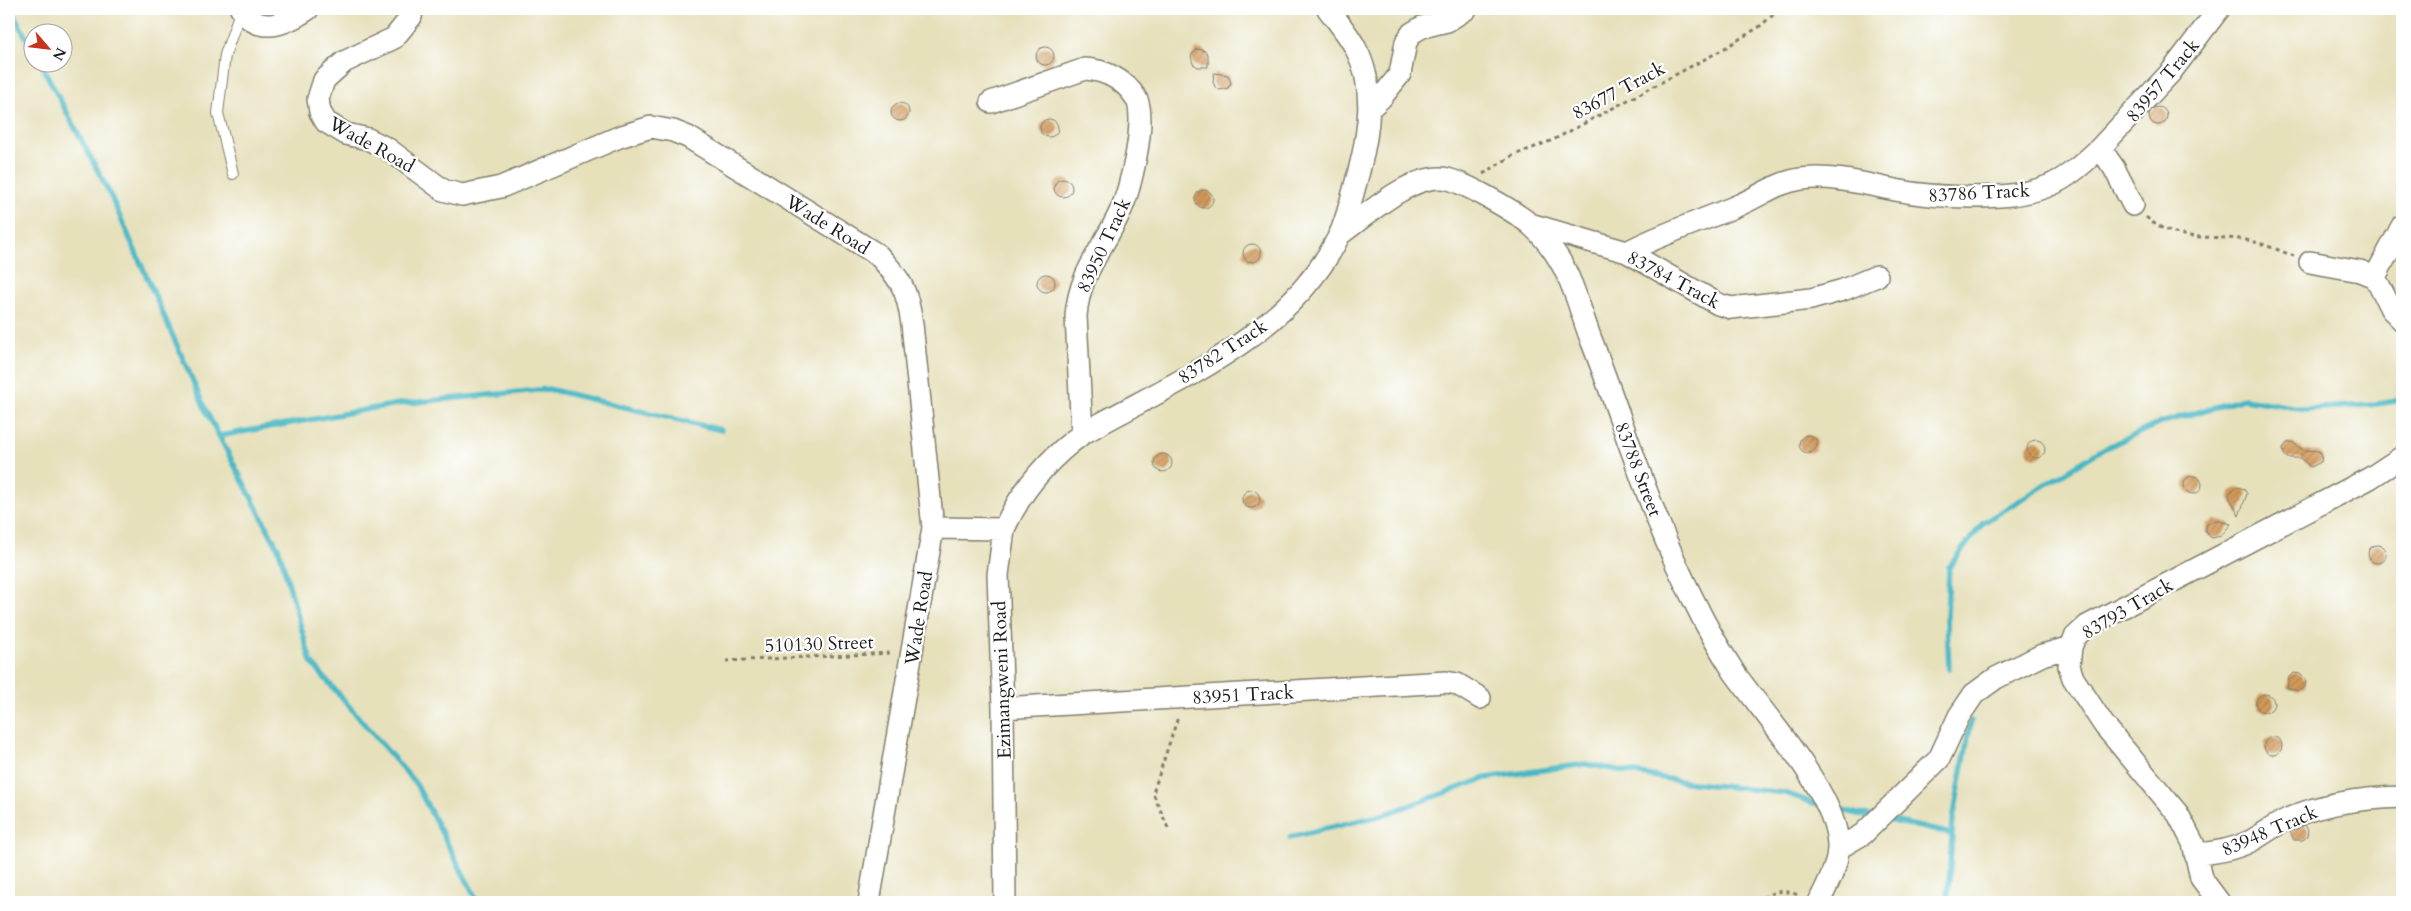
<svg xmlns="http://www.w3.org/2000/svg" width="2411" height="911" font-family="Cardo,serif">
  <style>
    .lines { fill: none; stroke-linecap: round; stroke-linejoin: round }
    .stream { stroke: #4ab8c4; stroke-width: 5.5 }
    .building { fill: url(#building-hatch) }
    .service-casing { stroke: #817e6c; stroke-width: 12 }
    .minor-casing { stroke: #817e6c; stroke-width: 24 }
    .path { stroke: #817e6c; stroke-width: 3; stroke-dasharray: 4 4; stroke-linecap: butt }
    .service { stroke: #fff; stroke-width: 10 }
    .minor { stroke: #fff; stroke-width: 21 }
    .labels { text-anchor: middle; stroke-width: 4.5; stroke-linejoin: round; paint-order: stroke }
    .street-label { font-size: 19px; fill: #1c1c1c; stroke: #fff }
  </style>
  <defs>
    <pattern id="building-hatch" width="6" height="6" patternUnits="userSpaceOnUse" patternTransform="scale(1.25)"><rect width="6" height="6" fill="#d39a5a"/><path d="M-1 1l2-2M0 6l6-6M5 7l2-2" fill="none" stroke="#aa7d4a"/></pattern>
  </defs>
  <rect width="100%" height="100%" fill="#fff"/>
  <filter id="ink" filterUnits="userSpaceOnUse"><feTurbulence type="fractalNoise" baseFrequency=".02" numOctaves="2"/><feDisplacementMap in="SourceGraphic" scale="10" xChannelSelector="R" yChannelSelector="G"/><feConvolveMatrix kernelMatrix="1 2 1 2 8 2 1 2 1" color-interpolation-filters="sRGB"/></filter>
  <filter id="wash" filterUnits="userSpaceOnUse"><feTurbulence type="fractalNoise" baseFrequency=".0096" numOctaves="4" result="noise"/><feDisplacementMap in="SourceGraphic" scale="20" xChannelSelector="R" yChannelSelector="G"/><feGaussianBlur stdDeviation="1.12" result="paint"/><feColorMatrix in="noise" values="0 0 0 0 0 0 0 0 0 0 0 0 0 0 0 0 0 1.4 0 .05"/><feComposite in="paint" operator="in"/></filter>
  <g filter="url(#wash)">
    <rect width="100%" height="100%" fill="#e6e0bb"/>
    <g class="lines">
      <path class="stream" d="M11,9L32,49
        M40,62L110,194L207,413L279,550L311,662L416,784L478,902
        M219,436L398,404L548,389L721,430
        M1949,669L1947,618L1949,567L1983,523L2103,449L2160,423L2244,399L2305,409L2370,405L2402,400
        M1835,809L1872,817
        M1884,819L1952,834
        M1290,837L1383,815L1486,778L1585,764L1685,782L1785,793L1819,805
        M1945,902L1948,897L1953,820L1971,721"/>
    </g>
    <g id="blocks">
      <path class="building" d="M1036 56a9 9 0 1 1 18 0a9 9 0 1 1-18 0Z
        M1197,49L1203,50L1208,54V67H1198L1193,64L1191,56Z
        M1214,73L1228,75L1231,83L1228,88L1220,90L1215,87L1213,82Z
        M891 112a9 9 0 1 1 18 0a9 9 0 1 1-18 0Z
        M2149 116a9 9 0 1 1 18 0a9 9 0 1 1-18 0Z
        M1040 128a9 9 0 1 1 18 0a9 9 0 1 1-18 0Z
        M1054 188a9 9 0 1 1 18 0a9 9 0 1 1-18 0Z
        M1195 199a9 9 0 1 1 18 0a9 9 0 1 1-18 0Z
        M1243 253a9 9 0 1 1 18 0a9 9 0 1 1-18 0Z
        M1037 283a9 9 0 1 1 18 0a9 9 0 1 1-18 0Z
        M1799 444a9 9 0 1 1 18 0a9 9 0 1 1-18 0Z
        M2027 449a9 9 0 1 1 18 0a9 9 0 1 1-18 0Z
        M2292,442L2303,450L2319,451L2322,456L2321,462L2311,467L2300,458H2287L2284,454L2283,448L2287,443Z
        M1154 463a9 9 0 1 1 18 0a9 9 0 1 1-18 0Z
        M2184 485a9 9 0 1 1 18 0a9 9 0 1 1-18 0Z
        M2238,487L2244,489L2247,494L2239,516L2229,496L2231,491Z
        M1242 499a9 9 0 1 1 18 0a9 9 0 1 1-18 0Z
        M2215,520L2231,524L2221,536L2212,538L2208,535L2205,530L2207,524Z
        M2368 554a9 9 0 1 1 18 0a9 9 0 1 1-18 0Z
        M2294,673L2300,674L2306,680L2305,687L2298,691L2287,688L2289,677Z
        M2256 703a9 9 0 1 1 18 0a9 9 0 1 1-18 0Z
        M2264 746a9 9 0 1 1 18 0a9 9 0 1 1-18 0Z
        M2305,825L2308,830L2307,836L2303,840H2294L2290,832Z"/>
    </g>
  </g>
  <g filter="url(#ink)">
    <use href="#blocks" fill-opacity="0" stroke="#817e6c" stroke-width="1"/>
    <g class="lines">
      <defs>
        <path id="service" d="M233,174L218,113L225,55L241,9"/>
        <path id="minor" d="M241,9C259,36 286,24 308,9
          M412,9L411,17L394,38L344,62L324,80L318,99L320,112L326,122L346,134L368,139L388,149L443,190L462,195L501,187L619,137L651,127L673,131L688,137L878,255C902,281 907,289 912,324L933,528L869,902
          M991,102L1085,69C1105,70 1125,80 1136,98C1148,118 1130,191 1120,212C1103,249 1079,273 1076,316L1082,434
          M1369,109L1381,98L1400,74L1406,42L1412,33L1422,27L1447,21L1466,9
          M2100,148L2171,72L2219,9
          M1530,224L1627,252L1718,304L1731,308L1811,299L1843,290L1877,276
          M2402,226L2375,277L2391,309L2402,320
          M1339,235C1366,216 1407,177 1441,178C1458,178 1518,213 1532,226C1541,234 1550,245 1557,256C1574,282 1581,314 1592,342C1626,429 1652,520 1695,603C1706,626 1720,650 1734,672C1764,715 1839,796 1838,847C1838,866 1827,885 1819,902
          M1627,252C1663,233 1702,221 1739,205C1760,196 1778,182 1801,179C1834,175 1864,184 1895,190C1935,198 2010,202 2048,186C2067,179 2086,161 2100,148L2114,168L2133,205
          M2310,262L2360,271L2375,277
          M933,528L1004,529L998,575L1003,708L1005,902
          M1004,529C1021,490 1048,459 1082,434C1175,381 1288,338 1339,236C1348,217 1353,192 1359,171C1369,132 1376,87 1356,49C1349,35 1338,22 1328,9
          M1003,708L1446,682L1457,684L1480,698
          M1839,848L1863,834L1939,759L1959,716L1974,694L1996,678L2042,655L2071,647
          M2195,854C2214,853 2233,850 2251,841C2264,834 2276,824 2290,818C2325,802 2365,798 2402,797
          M2219,902L2201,878L2193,843L2178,814L2104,725L2073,678L2069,666L2071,647L2075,637L2087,626L2370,478L2402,457"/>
      </defs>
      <use href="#service" class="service-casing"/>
      <use href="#minor" class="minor-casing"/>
      <path class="path" d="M1483,174L1512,156L1553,140L1720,51L1759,27L1780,9
        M2146,217C2176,244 2209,234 2246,240C2262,243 2278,250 2294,256
        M726,661L892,653
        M1168,828L1153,793L1178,717
        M1756,902C1774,891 1780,888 1801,896"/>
      <use href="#service" class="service"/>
      <use href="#minor" class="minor"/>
    </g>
  </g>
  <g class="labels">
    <g class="street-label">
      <text transform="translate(2162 80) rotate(-50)" y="7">83957 Track</text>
      <text transform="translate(1618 90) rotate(-28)" y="7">83677 Track</text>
      <text transform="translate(372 144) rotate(29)" y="7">Wade Road</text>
      <text transform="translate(1979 192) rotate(-3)" y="7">83786 Track</text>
      <text transform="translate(828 224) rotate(32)" y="7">Wade Road</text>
      <text transform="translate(1103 245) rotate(-65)" y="7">83950 Track</text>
      <text transform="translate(1674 279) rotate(28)" y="7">83784 Track</text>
      <text transform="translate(1222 351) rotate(-33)" y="7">83782 Track</text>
      <text transform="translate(1639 469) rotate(69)" y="7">83788 Street</text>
      <text transform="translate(2127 608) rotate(-30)" y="7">83793 Track</text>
      <text transform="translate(918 618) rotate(-81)" y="7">Wade Road</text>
      <text transform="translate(819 643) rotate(-2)" y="7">510130 Street</text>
      <text transform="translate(1001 680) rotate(-92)" y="7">Ezimangweni Road</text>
      <text transform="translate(1243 694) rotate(-3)" y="7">83951 Track</text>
      <text transform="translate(2269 830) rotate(-23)" y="7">83948 Track</text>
    </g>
  </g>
  <rect width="2411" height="911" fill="none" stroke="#fff" stroke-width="30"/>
  <g transform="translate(48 48) rotate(118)"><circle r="24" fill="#ffffff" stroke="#a4a4a4"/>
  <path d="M0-4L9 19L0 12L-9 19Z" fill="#c8321e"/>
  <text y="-8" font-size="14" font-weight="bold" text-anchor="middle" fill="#1c1c1c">N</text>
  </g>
</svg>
